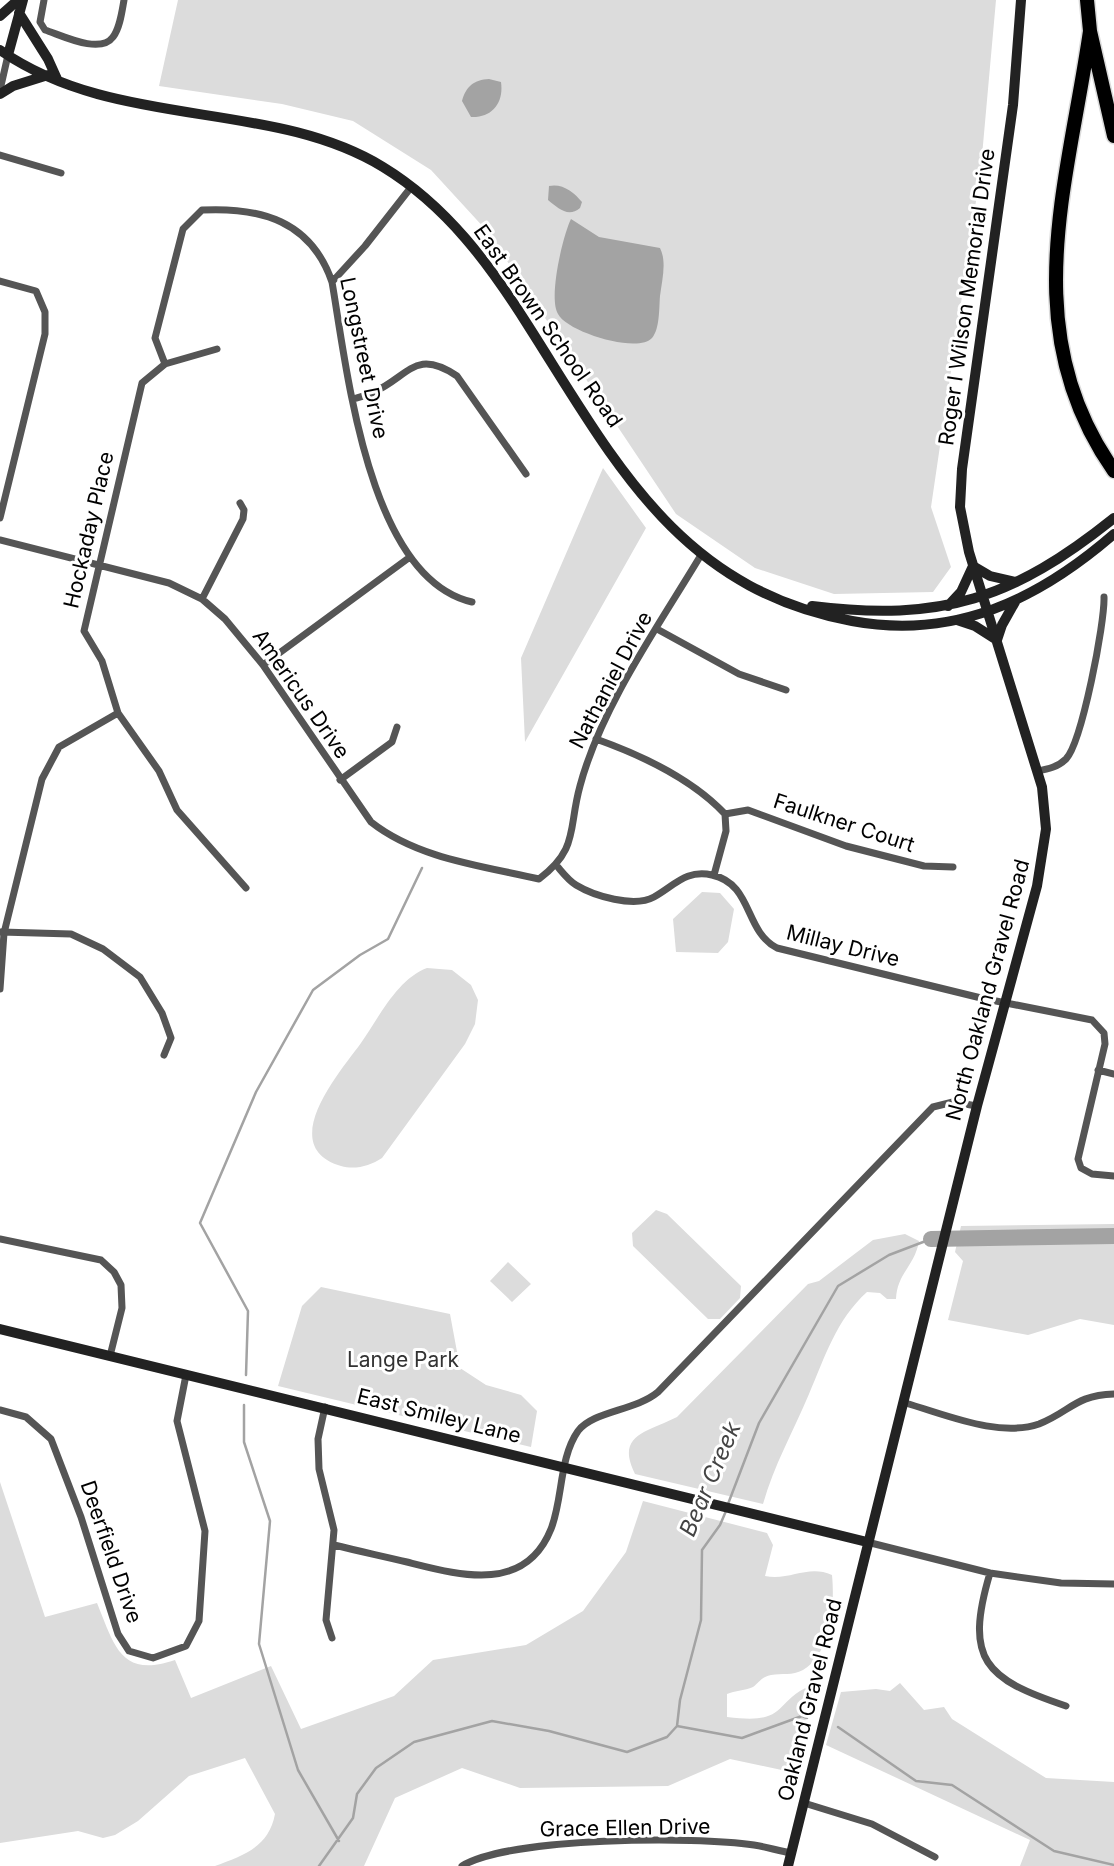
<svg xmlns="http://www.w3.org/2000/svg" width="1114" height="1866" font-family="Inter,sans-serif">
  <style>
    .green { fill: #dcdcdc }
    .water { fill: #a3a3a3 }
    .lines { fill: none; stroke-linecap: round; stroke-linejoin: round }
    .stream { stroke: #a3a3a3; stroke-width: 2.5 }
    .river { stroke: #a3a3a3; stroke-width: 16 }
    .highway-casing { stroke: #dbdbdb; stroke-width: 17 }
    .street { stroke: #555; stroke-width: 7 }
    .secondary { stroke: #222; stroke-width: 10 }
    .highway { stroke: #000; stroke-width: 14 }
    .labels { text-anchor: middle; stroke-width: 6; stroke-linejoin: round; paint-order: stroke }
    .street-label { font-size: 21px; fill: #000; stroke: #fff }
    .park-label { font-size: 21px; fill: #333; stroke: #fff }
    .water-label { font-size: 23px; font-style: italic; fill: #444; stroke: #fff }
  </style>
  <rect width="100%" height="100%" fill="#fff"/>
  <path class="green" d="M178,0H996L981,167L931,507L951,567L933,592L834,594L755,568L676,514L487,231L431,170L353,121L282,104L159,86Z
    M603,468L646,528L525,742L521,658Z
    M702,892L720,893L734,909L728,942L718,953L676,952L673,919Z
    M427,968L452,970L471,985L478,1000L475,1024L465,1044L382,1158C370,1166 355,1170 341,1166C275,1146 340,1072 361,1043C378,1019 397,979 427,968Z
    M656,1210L667,1214L741,1286L740,1298L720,1319H708L633,1246L632,1233Z
    M1114,1224V1325L1080,1319L1028,1335L948,1320L963,1261L955,1252L961,1226Z
    M905,1234L919,1241C915,1266 897,1273 896,1299H887L880,1293L867,1292C836,1320 825,1357 809,1394C793,1432 774,1465 763,1504L635,1474C615,1434 648,1432 677,1417L808,1284L819,1281L873,1240Z
    M508,1262L531,1284L512,1302L490,1281Z
    M321,1287L450,1314L460,1368L486,1385L521,1395L537,1411L531,1447L278,1386L302,1306Z
    M0,1482L45,1617L97,1603C114,1644 120,1679 175,1660L191,1698L271,1666L301,1729L394,1696L433,1660L526,1645L583,1611L626,1552L643,1501L767,1533L773,1545L765,1576C790,1581 808,1564 832,1575C835,1604 831,1654 803,1670C792,1676 782,1673 771,1675C761,1677 760,1682 753,1687C747,1690 734,1691 727,1694V1717C792,1725 769,1702 816,1683L791,1772L730,1759L668,1786L520,1788L462,1768L395,1798L364,1866H215C243,1856 269,1847 275,1814L245,1758L189,1776L138,1821L115,1835L103,1838L78,1831L0,1843Z
    M900,1683L924,1710L944,1707L952,1719L1046,1778L1114,1782V1866H1020L1030,1840L826,1745L841,1692L876,1689L890,1691Z"/>
  <path class="water" d="M489,79L501,82C504,103 492,118 471,117L462,101C466,86 474,80 489,79Z
    M549,186C562,183 574,192 582,202L580,208C568,218 558,208 548,200Z
    M571,219L599,237L660,248C667,262 662,280 660,296C659,307 660,329 652,338C638,354 567,332 558,314C548,298 563,235 571,219Z"/>
  <g class="lines">
    <path class="stream" d="M246,1375L248,1311L200,1223L256,1092L313,990L360,955L388,939L422,868
      M244,1405V1442L270,1521L259,1644L298,1770L339,1841
      M728,1504L759,1423L838,1286L889,1255L931,1239
      M677,1726L742,1738L802,1716L807,1718
      M838,1727L916,1781L952,1785L1054,1851L1114,1865
      M319,1866L353,1818L357,1794L376,1768L414,1742L492,1721L549,1731L627,1752L667,1737L677,1726L680,1700L701,1620L702,1550L720,1525L726,1511"/>
    <path class="river" d="M931,1239L1114,1236"/>
    <defs>
      <path id="highway" d="M1087,0L1090,31L1114,136
        M1090,31C1068,184 1015,330 1114,471"/>
    </defs>
    <use href="#highway" class="highway-casing"/>
    <path class="street" d="M44,0L40,22L45,30C61,35 100,55 113,37C120,28 122,11 124,0
      M0,90L8,55
      M0,155L61,173
      M0,281L36,291L45,312V334L0,518
      M332,282L365,246L412,186
      M217,349L165,364L142,383L84,631L102,661L118,713L159,771L177,810L246,888
      M165,364L155,338L183,229L202,210C261,207 311,221 332,282C347,369 368,578 472,602
      M353,399C360,397 368,395 374,392C409,376 415,348 457,376L526,474
      M0,540L169,583L202,599L225,619L263,665L371,822C418,859 483,866 539,879C579,849 568,829 580,786C601,707 659,625 701,555
      M202,599L243,519L244,510L240,503
      M657,629L739,674L786,690
      M263,665L410,557
      M596,739C641,755 692,779 725,814L726,831L714,875
      M1037,771C1048,769 1058,767 1066,759C1082,742 1105,622 1104,597
      M340,780L392,742L397,727
      M725,814L748,810L846,846L924,866L953,867
      M557,866C563,873 568,880 576,885C594,896 634,908 654,897C674,886 686,869 712,875C753,884 744,931 777,948L981,998L1092,1020L1104,1033L1105,1044L1078,1159L1081,1168L1092,1174L1114,1176
      M1,932L71,934L103,949L140,977L162,1013L171,1038L164,1055
      M0,989L4,933L42,779L59,747L118,713
      M1098,1070L1114,1074
      M0,1239L101,1260L114,1272L121,1285L122,1308L110,1356
      M905,1403C945,1414 998,1438 1039,1424C1070,1412 1075,1395 1114,1394
      M325,1407L318,1439L319,1469L334,1530L326,1620L332,1638
      M0,1410L26,1417L51,1439L81,1517L118,1634L129,1651L153,1658L186,1646L199,1621L205,1531L177,1421L186,1375
      M867,1542L990,1573L1061,1583L1114,1584
      M334,1545C358,1551 382,1556 407,1562C459,1575 525,1594 551,1529C563,1499 559,1458 578,1431C593,1411 635,1411 658,1392L933,1107L953,1102L977,1106
      M990,1573C964,1660 985,1679 1066,1706
      M804,1803L872,1824L935,1857
      M462,1866C510,1837 696,1836 754,1845C767,1847 779,1851 791,1853"/>
    <path class="secondary" d="M19,13L48,59L57,79
      M0,16L18,0
      M0,50C116,131 270,98 383,167C447,206 490,265 529,327C615,462 679,589 852,621C954,640 1038,600 1114,534
      M8,55L23,0
      M0,94L13,86L48,75
      M812,606C942,622 1013,599 1114,518
      M948,606L961,592L973,566L990,576L1016,582
      M957,620L975,626L997,640L1002,625L1015,602
      M0,1329L867,1542
      M788,1866L977,1106L1037,886L1046,829L1042,787L969,552L960,507L962,469L1013,105L1021,0"/>
    <use href="#highway" class="highway"/>
  </g>
  <g class="labels">
    <g class="street-label">
      <text transform="translate(967 297) rotate(-82)" y="7">Roger I Wilson Memorial Drive</text>
      <text transform="translate(548 326) rotate(55)" y="7">East Brown School Road</text>
      <text transform="translate(364 358) rotate(78)" y="7">Longstreet Drive</text>
      <text transform="translate(89 530) rotate(-77)" y="7">Hockaday Place</text>
      <text transform="translate(611 680) rotate(-62)" y="7">Nathaniel Drive</text>
      <text transform="translate(301 694) rotate(55)" y="7">Americus Drive</text>
      <text transform="translate(844 823) rotate(18)" y="7">Faulkner Court</text>
      <text transform="translate(843 946) rotate(14)" y="7">Millay Drive</text>
      <text transform="translate(988 990) rotate(-75)" y="7">North Oakland Gravel Road</text>
      <text transform="translate(439 1416) rotate(14)" y="7">East Smiley Lane</text>
      <text transform="translate(111 1552) rotate(71)" y="7">Deerfield Drive</text>
      <text transform="translate(810 1700) rotate(-76)" y="7">Oakland Gravel Road</text>
      <text transform="translate(625 1828) rotate(-1)" y="7">Grace Ellen Drive</text>
    </g>
    <g class="park-label">
      <text x="403" y="1367">Lange Park</text>
    </g>
    <g class="water-label">
      <text transform="translate(710 1479) rotate(-67)" y="8">Bear Creek</text>
    </g>
  </g>
</svg>
